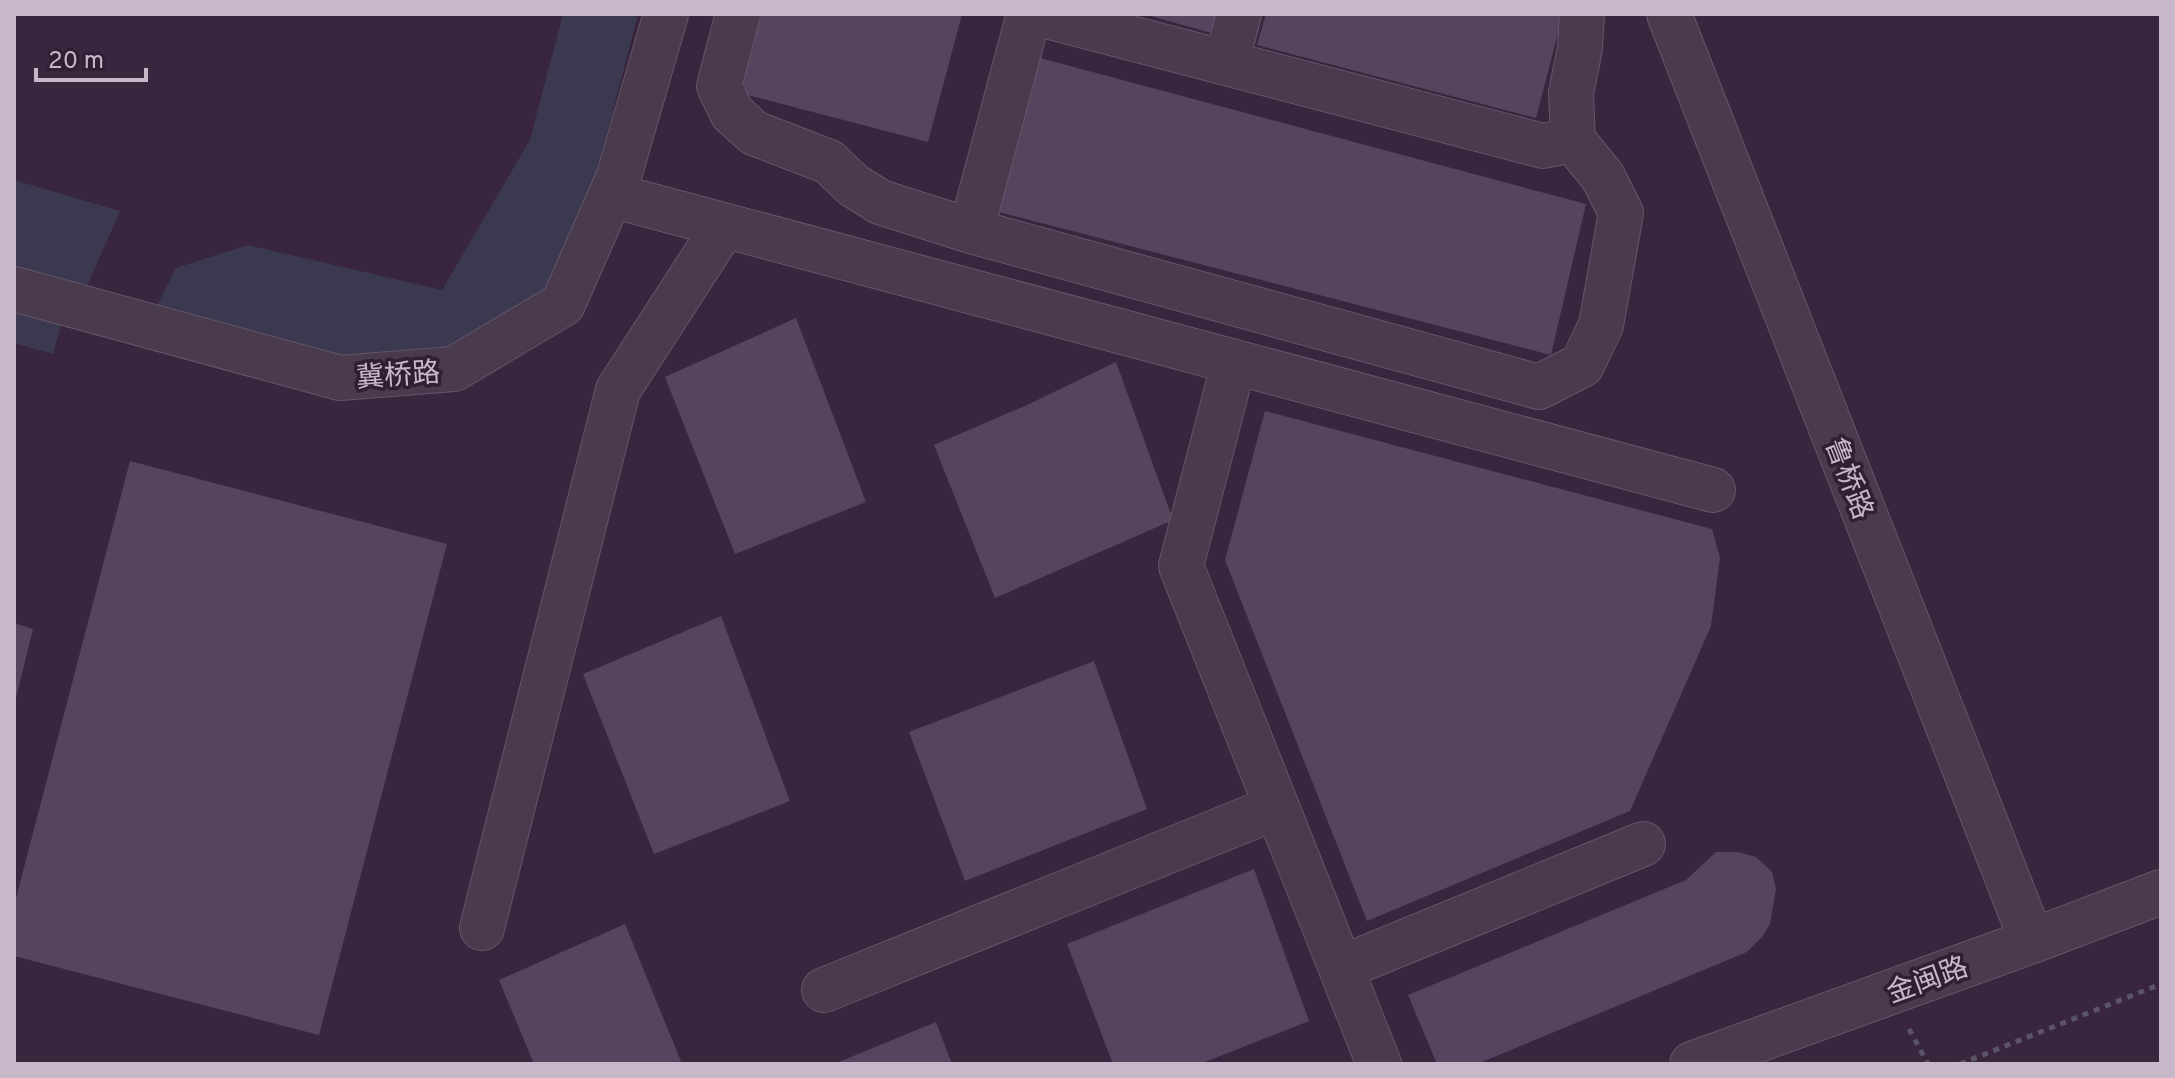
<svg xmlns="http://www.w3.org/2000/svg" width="2175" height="1078" font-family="Overpass,'Noto Sans SC',sans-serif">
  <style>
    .green { fill: #3b394f }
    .building { fill: #57435e }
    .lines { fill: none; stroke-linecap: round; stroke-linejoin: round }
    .minor-casing { stroke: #655569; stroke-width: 46 }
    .path { stroke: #5b5469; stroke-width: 5; stroke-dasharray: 6 6; stroke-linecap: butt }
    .minor { stroke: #4a3a4e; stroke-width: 44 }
    .labels { text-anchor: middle; stroke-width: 7; stroke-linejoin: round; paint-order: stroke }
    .street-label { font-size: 28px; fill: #c6b7c9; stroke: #2f1f34 }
  </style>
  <rect width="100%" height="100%" fill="#39263e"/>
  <path class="green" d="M563,14H638L563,304L412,373L147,325L176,268L248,245L442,290L530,140Z
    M14,180L120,211L87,286L14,266Z
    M14,289L67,303L53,354L14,343Z"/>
  <path class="building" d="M747,14H962L928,142L728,90Z
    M1144,14H1216L1211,33Z
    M1266,14H1563L1536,118L1257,45Z
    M1040,58L1586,204L1551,355L999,212Z
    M796,318L866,502L735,554L665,377Z
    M1116,362L1173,520L995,598L934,445L1027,405Z
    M1265,411L1712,529L1720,558L1711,626L1630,811L1367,921L1225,560Z
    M130,461L447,544L319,1035L14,956V906Z
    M721,616L790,801L654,854L583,674Z
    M14,623L33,629L15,702H14Z
    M1094,661L1147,809L965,881L909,732Z
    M1716,852H1738L1756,857L1772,872L1776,889L1770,924L1762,937L1747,952L1477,1064H1437L1408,995L1686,880Z
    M1254,869L1309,1021L1200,1064H1113L1067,944Z
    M625,924L682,1064H534L499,980Z
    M936,1022L952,1064H834Z"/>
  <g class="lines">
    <defs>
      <path id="minor" d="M738,14L719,86L732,113L754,133L829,162L853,185L880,202L971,231L1539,387L1582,365L1601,325L1621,213L1603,177L1573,140L1571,93L1580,48L1582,14
        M1039,14L1543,146L1573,140
        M1669,14L2032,941
        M1226,63L1239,14
        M611,195L1713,490
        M971,231L1029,14
        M14,289L340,378L454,369L563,304L619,176L666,14
        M1234,362L1181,566L1379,1064
        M482,928L618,390L724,226
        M1341,968L1643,844
        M824,990L1277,807
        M1692,1064L2032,941L2161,892"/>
    </defs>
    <use href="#minor" class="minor-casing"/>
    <path class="path" d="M1909,1029L1928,1064
      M1960,1064L2161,984"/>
    <use href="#minor" class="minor"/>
  </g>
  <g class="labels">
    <g class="street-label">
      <text transform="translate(398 374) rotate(-4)" y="10">冀桥路</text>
      <text transform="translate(1850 478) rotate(69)" y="10">鲁桥路</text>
      <text transform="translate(1927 979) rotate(-20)" y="10">金闽路</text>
    </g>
  </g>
  <rect width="2175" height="1078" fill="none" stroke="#c6b7c9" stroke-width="32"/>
  <path d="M36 68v12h110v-12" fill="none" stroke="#c6b7c9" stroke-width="4"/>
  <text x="48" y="68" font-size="24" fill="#c6b7c9" stroke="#2f1f34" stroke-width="6" paint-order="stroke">20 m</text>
</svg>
